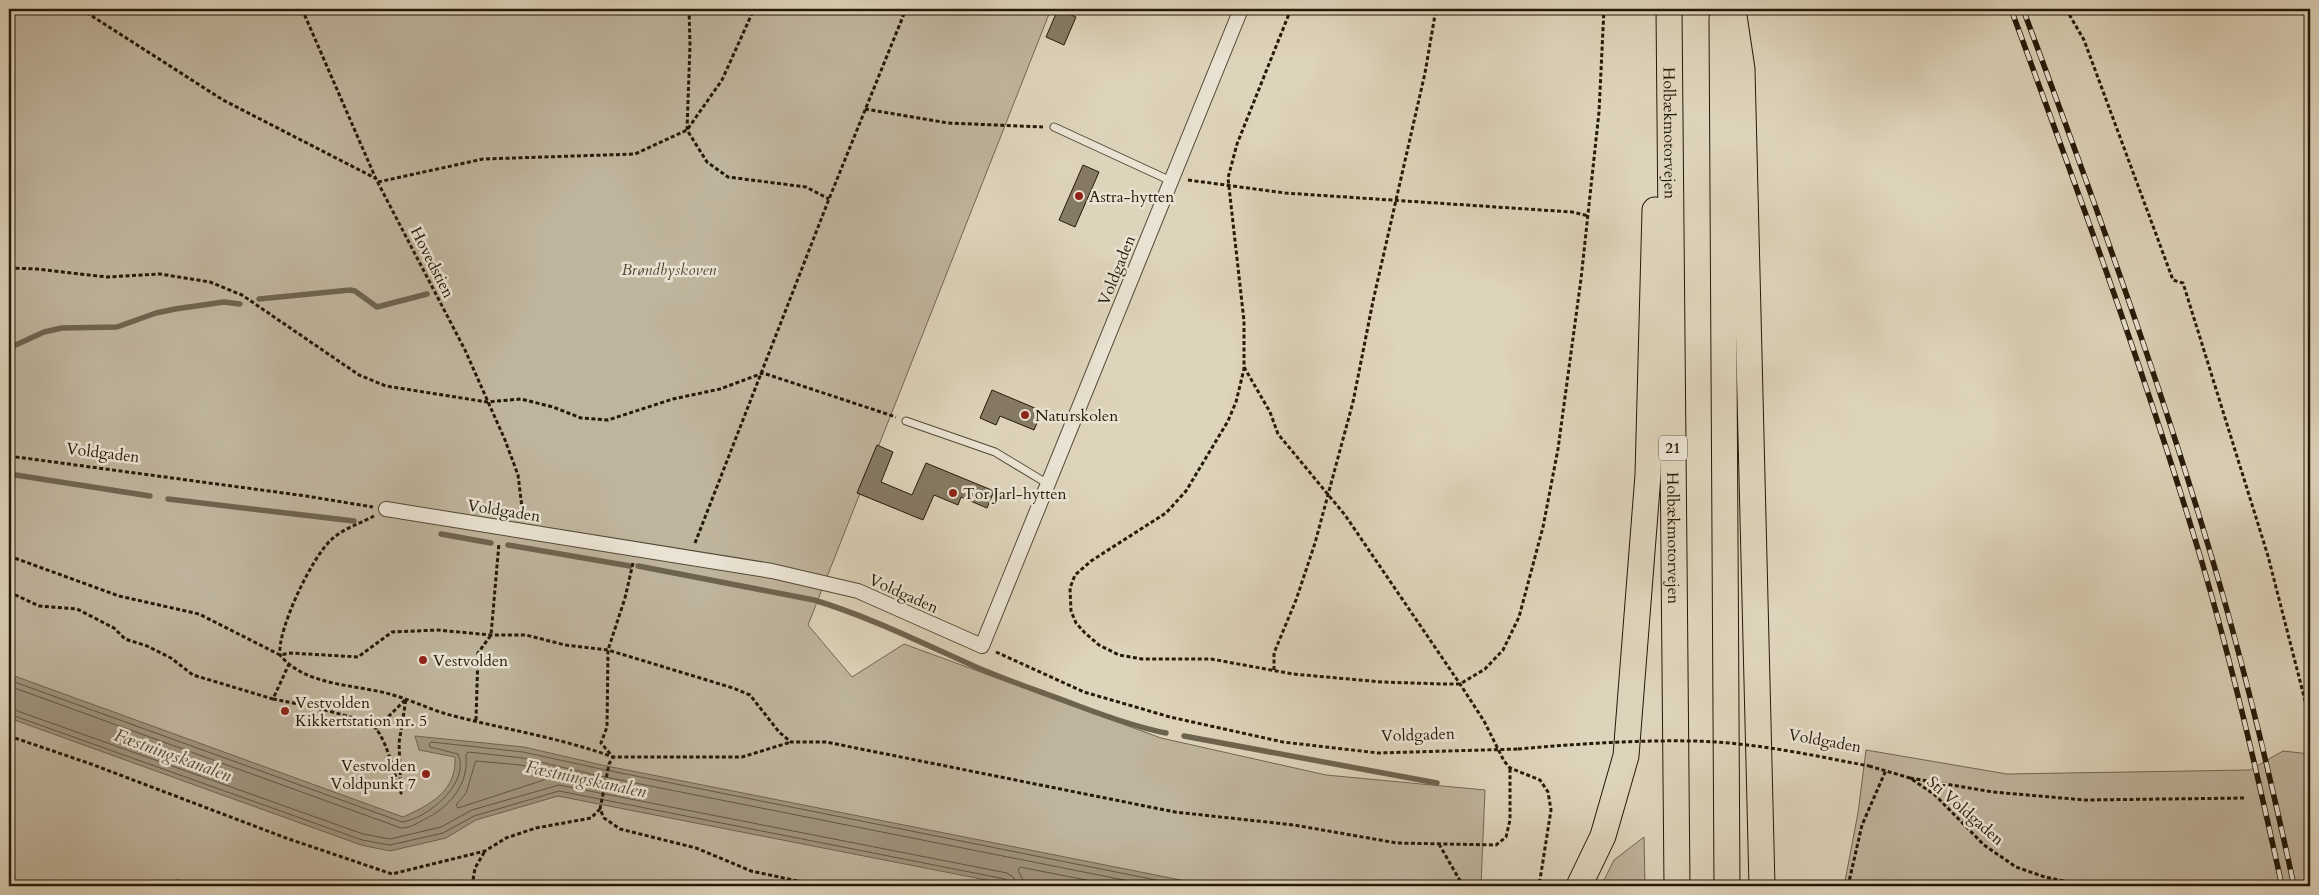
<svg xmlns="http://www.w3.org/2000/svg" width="2319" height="895" font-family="Cardo,serif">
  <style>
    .green { fill: #bfb49d; stroke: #726652 }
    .water { fill: #9f947e; stroke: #6e634f }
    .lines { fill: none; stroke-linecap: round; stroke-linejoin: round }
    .shore { stroke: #625643; stroke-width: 1 }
    .stream { stroke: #6e634f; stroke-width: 5.5 }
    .building { fill: #857a65; stroke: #251908 }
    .service-casing { stroke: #534835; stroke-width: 9 }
    .minor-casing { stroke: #534835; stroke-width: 16 }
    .motorway-casing { stroke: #251908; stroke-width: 27 }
    .path { stroke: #251908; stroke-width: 3; stroke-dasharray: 4 2.5; stroke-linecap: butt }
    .service { stroke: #eae3d3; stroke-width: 7 }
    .minor { stroke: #eae3d3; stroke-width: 14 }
    .motorway { stroke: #ded4bb; stroke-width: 25 }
    .rail-casing { stroke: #251908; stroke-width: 5.5 }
    .rail { stroke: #eae3d3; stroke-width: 4; stroke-dasharray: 11; stroke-linecap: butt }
    .path-bridge { stroke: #251908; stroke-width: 3; stroke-dasharray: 4 2.5; stroke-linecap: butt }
    .poi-dot { fill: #8f2418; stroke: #eae3d3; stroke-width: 2 }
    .labels { text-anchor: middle; stroke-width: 5; stroke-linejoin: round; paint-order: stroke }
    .shield { fill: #eae3d3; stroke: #605645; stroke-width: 1 }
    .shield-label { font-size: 15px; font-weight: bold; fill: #251908 }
    .street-label { font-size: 16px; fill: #251908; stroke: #eae3d3 }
    .poi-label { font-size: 16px; fill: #251908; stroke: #eae3d3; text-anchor: start }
    .park-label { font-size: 16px; font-style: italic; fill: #534835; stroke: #eae3d3 }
    .water-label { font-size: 18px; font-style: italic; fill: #564a37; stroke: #eae3d3 }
  </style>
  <rect width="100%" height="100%" fill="#ded4bb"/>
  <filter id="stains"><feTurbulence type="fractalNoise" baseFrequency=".004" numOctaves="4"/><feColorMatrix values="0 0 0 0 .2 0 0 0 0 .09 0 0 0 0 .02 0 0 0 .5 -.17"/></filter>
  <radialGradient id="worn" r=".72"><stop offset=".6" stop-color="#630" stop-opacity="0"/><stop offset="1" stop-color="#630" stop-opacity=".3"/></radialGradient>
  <path class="green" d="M9,9H1051L808,625L852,677L904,644L1161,738L1326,775L1485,790L1481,886H9Z
    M1866,750L2007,774L2250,770L2283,751L2310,754V886H1844L1858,813Z
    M1644,837L1645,886H1601L1614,860Z"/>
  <path class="water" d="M9,674L403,817C430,805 457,791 455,757L419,750L415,736L524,747L602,765L1211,886H1017L558,796L476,820L446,838L390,851L361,845L9,718Z"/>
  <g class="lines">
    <path class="shore" d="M9,680L402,822C427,819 471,783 458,754L430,747L429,744L431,742L523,752L601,769L1186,886
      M9,686L401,828C409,828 416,824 423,820C449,808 469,785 466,755L468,752L523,758L600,776L1154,886
      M9,708L363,834L390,839L441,827L472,810L559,785L1007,873L1014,878L1016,886
      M9,714L362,840L390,845L443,833L474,816L559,791L1005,879L1009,882L1010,886
      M476,761L521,765L554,773L556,776L458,808L456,805L466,793Z
      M1024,886L1022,878L1018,870L1020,867L1116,886"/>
    <path class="stream" d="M259,299L350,290L355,291L377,307L427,294
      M9,348L44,332L62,328L117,327L156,313L175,309L224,302L240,304
      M9,474L150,496
      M168,499L354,521
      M441,534L491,543
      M508,545L630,566
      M638,566L814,600C870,617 922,643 976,667C1008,681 1042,692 1076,705C1105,716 1135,727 1166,733
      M1184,736L1437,783"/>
  </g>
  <path class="building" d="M1058,9L1076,17L1064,45L1046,37Z
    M1083,165L1099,172L1075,227L1059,220Z
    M992,390L1042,411L1034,430L1000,416L996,425L980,418Z
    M877,445L893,452L881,482L912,495L926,463L994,491L987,508L961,497L958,505L934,495L923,520L857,493Z"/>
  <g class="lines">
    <defs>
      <path id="service" d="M1054,127L1171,181
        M906,421L995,452L1048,484"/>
      <path id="minor" d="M386,509L772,571L858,591L982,646L1241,9"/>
      <g id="motorway">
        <path id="s1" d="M1669,9L1677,886"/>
        <path d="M1733,9L1742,69L1762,886"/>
        <path d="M1722,19L1727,886"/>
        <path d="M1579,886L1603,836L1626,756L1648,475L1655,210"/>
      </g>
    </defs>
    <use href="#service" class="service-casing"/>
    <use href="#minor" class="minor-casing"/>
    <use href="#motorway" class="motorway-casing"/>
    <path class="path" d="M81,9L223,100L375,178
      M302,9L376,179L465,350L505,440L518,475L523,516
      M689,9L690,45L687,130L707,162L728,177L806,187L829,199
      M1291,9L1237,144L1228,178L1244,321V369L1236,402L1228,421L1186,491L1166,513L1091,561L1075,575L1070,588L1071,611L1076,623L1085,633L1099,645L1119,655L1142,659H1211L1293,674L1382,682L1443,684H1460L1485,669L1503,650L1519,617L1543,527L1558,449L1581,279L1599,112L1604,9
      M2066,9L2084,40L2173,280L2183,283L2268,556L2310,720
      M865,109L948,123L1043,127
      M1188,180L1285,193L1572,212L1589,216
      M378,182L483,159L635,154L687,130L722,80L754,9
      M9,268L37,269L107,277L160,274L210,282L242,295L359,375L386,386L487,402L521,399L553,407L581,418L608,420L673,399L720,389L763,373L896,417
      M1244,367L1270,412L1278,434L1345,515L1460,684L1484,721L1504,761L1510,768L1540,780L1548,792L1551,810L1539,886
      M9,456L306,496L373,507
      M374,516C361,523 342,529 331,540C312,557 277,630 280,655C306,687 357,684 393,695C414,701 433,711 454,716C508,730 561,738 613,757L609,764L600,809L604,818L620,829L696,848L751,871L821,886
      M695,543L829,199L906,9
      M9,556L119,596L199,614L280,655L290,653L358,657L392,632L437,630L491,635H526L565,645L608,650L733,688L750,695L779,732L791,742H826L1175,812L1294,825L1397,843L1496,845L1506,837L1510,820V768
      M633,563L625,598L608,650L607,727L601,743L613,757H742L791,742
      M9,592L39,606L77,609L114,628L125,639L147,646L171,658L193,675L273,699L289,664
      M996,652L1084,692L1170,717L1283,742L1378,753L1518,749
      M1274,670V653L1296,600L1315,543L1353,402L1373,301L1425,73L1436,9
      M273,699C294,703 362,716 376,729C387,741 395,777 401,793L399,743L406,699L376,729
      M476,720L478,653L491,635L499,543
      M2310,734L2306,748L2310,764
      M9,736L91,764L286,838L392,874L485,851L506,838L536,828L591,818L600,809
      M1869,766L1910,778L1935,795L1984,845L2016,867L2045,877L2078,884L2105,886
      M1910,778L1993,792L2085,800L2245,798
      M1439,844L1463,886
      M150,886L179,881L200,886
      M472,886L475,868L485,851
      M1848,886L1862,825L1886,770"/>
    <use href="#service" class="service"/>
    <use href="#minor" class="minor"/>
    <use href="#motorway" class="motorway"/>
    <defs>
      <path id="rail" d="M2011,9C2078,191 2145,373 2201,559C2233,667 2258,777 2282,886
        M2023,9C2090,189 2156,370 2211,555C2244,664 2270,775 2294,886"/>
    </defs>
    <use href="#rail" class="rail-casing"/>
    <use href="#rail" class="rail"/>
    <path class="path-bridge" d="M1518,749C1576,744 1634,740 1692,741C1752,742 1811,755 1869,766"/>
  </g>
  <g class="poi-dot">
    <circle cx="1079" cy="196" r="5"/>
    <circle cx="1025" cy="415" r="5"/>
    <circle cx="953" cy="493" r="5"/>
    <circle cx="423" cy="660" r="5"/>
    <circle cx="285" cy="711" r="5"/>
    <circle cx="426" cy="774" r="5"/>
  </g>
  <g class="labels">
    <rect class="shield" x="1659" y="435.5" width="28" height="25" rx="4"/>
    <g class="shield-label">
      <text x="1673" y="453">21</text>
    </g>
    <g class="street-label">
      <text dy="6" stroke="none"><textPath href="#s1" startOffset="124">Holbækmotorvejen</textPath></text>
      <text transform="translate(433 262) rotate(63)" y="6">Hovedstien</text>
      <text transform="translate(1116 270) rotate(-68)" y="6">Voldgaden</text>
      <text transform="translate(103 452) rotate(7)" y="6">Voldgaden</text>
      <text transform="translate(504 510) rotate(9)" y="6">Voldgaden</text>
      <text dy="6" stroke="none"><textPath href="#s1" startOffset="529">Holbækmotorvejen</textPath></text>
      <text transform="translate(904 593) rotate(24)" y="6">Voldgaden</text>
      <text transform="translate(1418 734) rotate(-2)" y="6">Voldgaden</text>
      <text transform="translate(1825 740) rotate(10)" y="6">Voldgaden</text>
      <text transform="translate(1966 810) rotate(41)" y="6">Sti Voldgaden</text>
    </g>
    <g class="poi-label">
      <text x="1089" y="202">Astra-hytten</text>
      <text x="1035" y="421">Naturskolen</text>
      <text x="963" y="499">Tor Jarl-hytten</text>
      <text x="433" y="666">Vestvolden</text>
      <text x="295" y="708">Vestvolden<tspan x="295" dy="18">Kikkertstation nr. 5</tspan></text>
      <text x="416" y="771" text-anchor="end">Vestvolden<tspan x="416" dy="18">Voldpunkt 7</tspan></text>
    </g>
    <g class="park-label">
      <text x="669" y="275">Brøndbyskoven</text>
    </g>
    <g class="water-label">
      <text transform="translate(173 755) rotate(20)" y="6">Fæstningskanalen</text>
      <text transform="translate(586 779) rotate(12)" y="6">Fæstningskanalen</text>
    </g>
  </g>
  <rect width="2319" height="895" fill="none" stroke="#ded4bb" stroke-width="30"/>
  <rect x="10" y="10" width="2299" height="875" fill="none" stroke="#251908" stroke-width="2.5"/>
  <rect x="15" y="15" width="2289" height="865" fill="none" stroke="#251908"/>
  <rect width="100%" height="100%" filter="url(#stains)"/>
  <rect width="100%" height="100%" fill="url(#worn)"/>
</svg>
